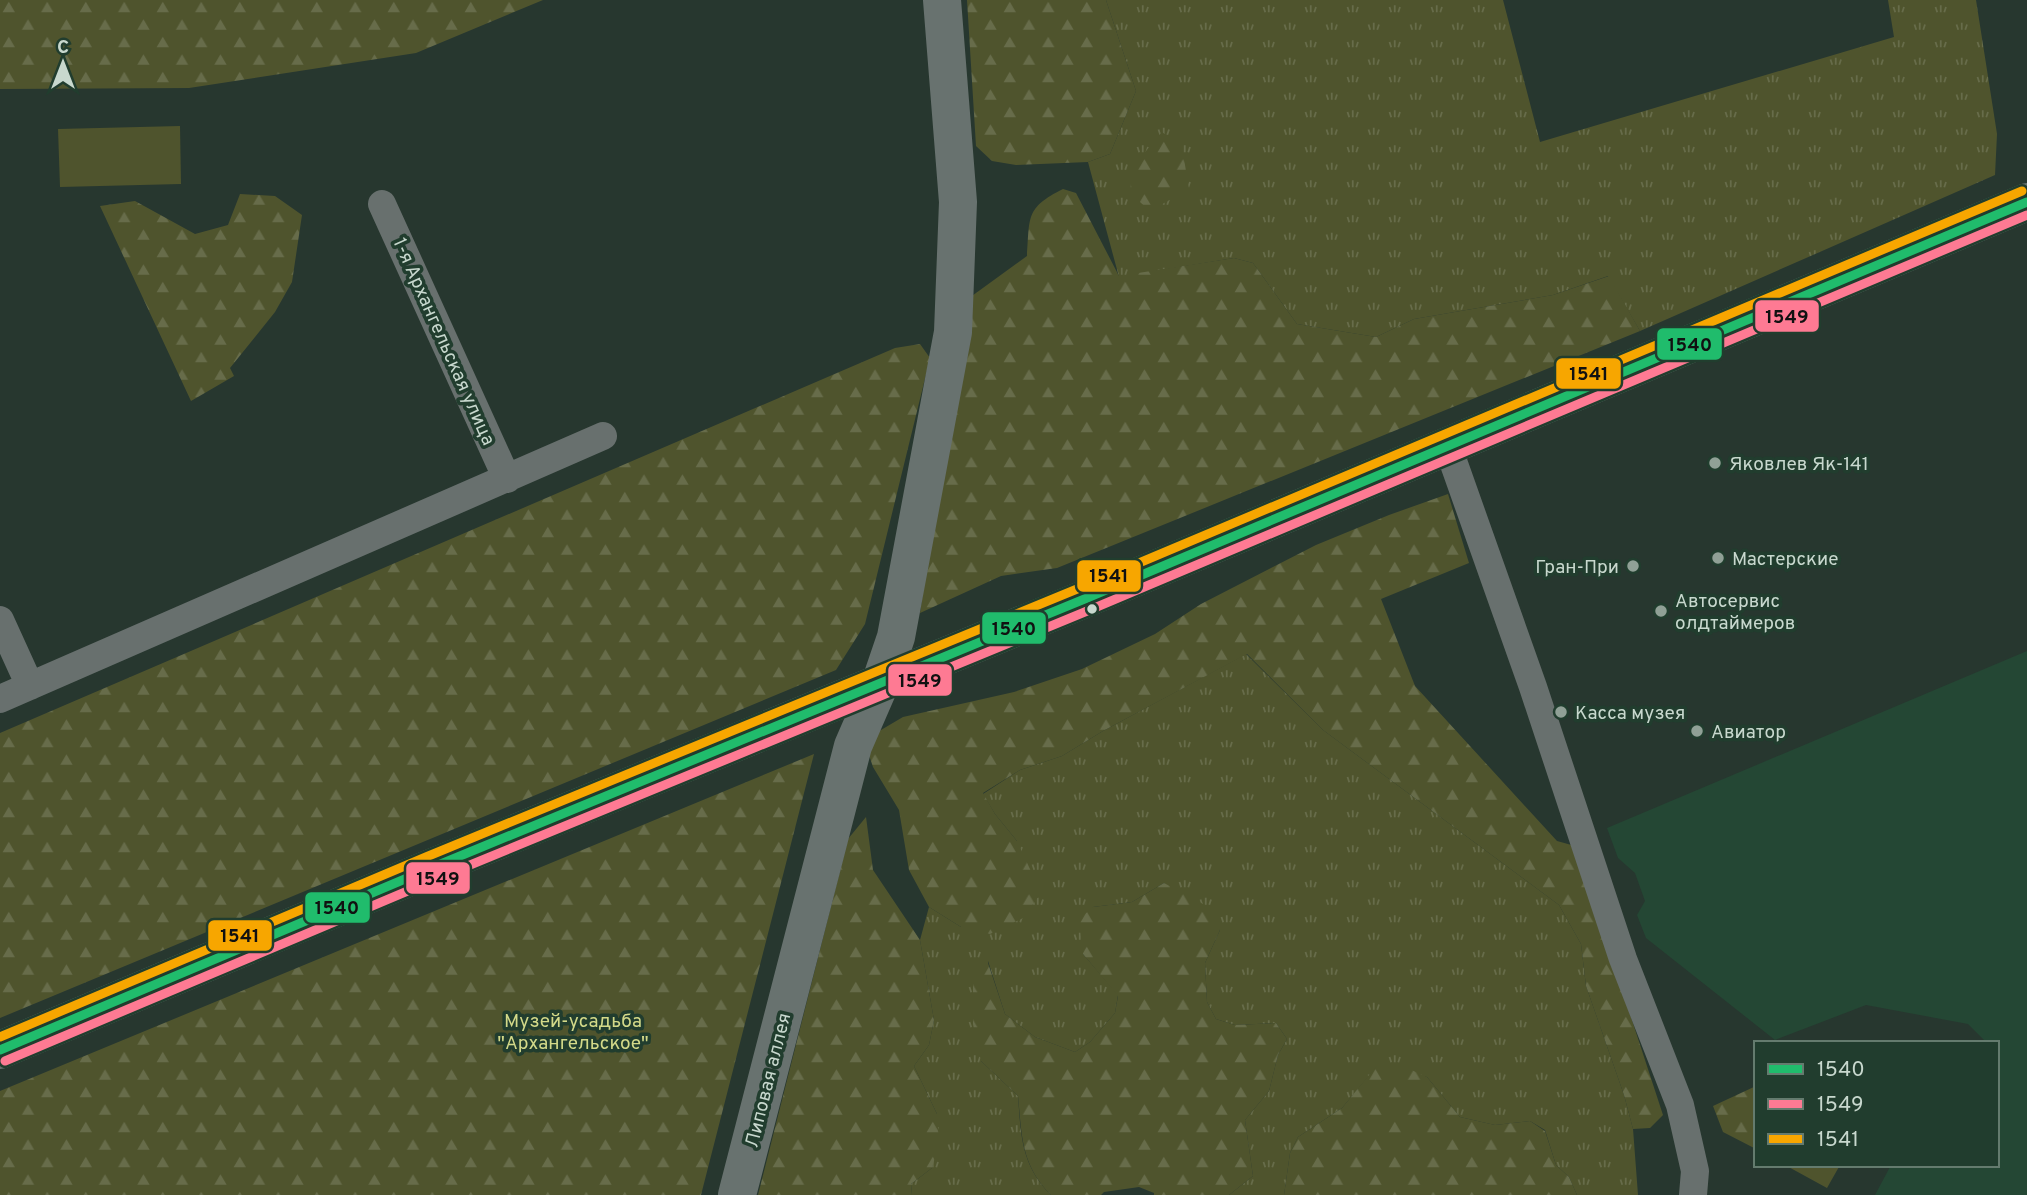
<svg xmlns="http://www.w3.org/2000/svg" width="2027" height="1195" font-family="Overpass,sans-serif">
  <style>
    .built { fill: #244734 }
    .grass { fill: url(#grass-tufts) }
    .forest { fill: url(#forest-firs) }
    .pitch { fill: #4f542d }
    .lines { fill: none; stroke-linecap: round; stroke-linejoin: round }
    .street { stroke: #68706e; stroke-width: 28 }
    .secondary { stroke: #68726f; stroke-width: 38 }
    .bus-1-casing { stroke: #213d2e; stroke-width: 14 }
    .bus-2-casing { stroke: #213d2e; stroke-width: 14 }
    .bus-3-casing { stroke: #213d2e; stroke-width: 14 }
    .bus-1 { stroke: #20bc6c; stroke-width: 9 }
    .bus-2 { stroke: #fe7a93; stroke-width: 9 }
    .bus-3 { stroke: #f7a600; stroke-width: 9 }
    .poi-dot { fill: #90a096; stroke: #213d2e; stroke-width: 2.5 }
    .bus-dot { fill: #c8d8ce; stroke: #213d2e; stroke-width: 2.5 }
    .labels { text-anchor: middle; stroke-width: 7; stroke-linejoin: round; paint-order: stroke }
    .street-label { font-size: 19px; fill: #c8d8ce; stroke: #213d2e }
    .poi-label { font-size: 19px; fill: #c8d8ce; stroke: #213d2e; text-anchor: start }
    .park-label { font-size: 19px; fill: #d3d989; stroke: #213d2e }
    .line-badge { stroke: #213d2e; stroke-width: 2.5 }
    .pale-badge-label { font-size: 19px; text-anchor: middle; font-weight: bold; fill: #111 }
  </style>
  <defs>
    <pattern id="grass-tufts" width="24" height="20" patternUnits="userSpaceOnUse" patternTransform="scale(1.75)"><rect width="24" height="20" fill="#4f542d"/><path d="M3 7l-1-3M5 7V3M7 7l1-3M15 17l-1-3M17 17v-4M19 17l1-3" fill="none" stroke="#676c4a"/></pattern>
    <pattern id="forest-firs" width="22" height="20" patternUnits="userSpaceOnUse" patternTransform="scale(1.75)"><rect width="22" height="20" fill="#4f542d"/><path d="M5 1l3.5 6h-7zM16 11l3.5 6h-7z" fill="#676c4a"/></pattern>
  </defs>
  <rect width="100%" height="100%" fill="#27372f"/>
  <path class="built" d="M2027,651V1195H1875L1891,1165H1997V1043H1987L1968,1024L1866,1005L1775,1040L1646,938L1637,915L1645,901L1635,873L1618,858L1607,828Z"/>
  <path class="grass" d="M1106,0H1503L1540,142L1894,37L1888,0H1976L1997,134L1995,175L1640,331L1608,276L1553,295L1414,319L1376,337L1297,324L1253,263L1234,258L1119,277L1088,162L1110,154L1136,91Z
    M1246,654L1323,730L1559,905L1581,944L1586,986L1624,1095L1633,1129L1638,1195H1577L1569,1177L1556,1165L1545,1130L1530,1121L1495,1125L1460,1117L1427,1077L1378,1065L1342,1108L1298,1137L1290,1153L1284,1195H1229L1253,1176L1245,1120L1269,1091L1278,1055L1287,1039L1276,1023L1235,1025L1216,1019L1207,1002L1205,963L1220,930L1164,883L1132,902L1093,907L1083,954L1118,995L1115,1013L1090,1042L1075,1052L1035,1037L1005,1014L988,961L981,1061L1018,1096C1021,1136 1021,1165 1051,1195H912L911,1184L932,1168L937,1114L914,1066L929,1045L934,1020L920,940L929,907L961,927L1017,841L995,814L983,794L1020,770L1062,756L1103,731Z"/>
  <path class="forest" d="M0,0H543L416,53L189,88L0,89Z
    M967,0H1106L1136,91L1110,154L1088,162L1016,165L992,161L976,146Z
    M1162,132L1182,147L1189,189L1150,211L1131,194L1130,170Z
    M1063,189L1076,193L1119,276L1234,258L1253,263L1297,324L1376,337L1414,319L1553,295L1609,276L1640,331L1057,568L1001,576L920,613L965,301L1027,256C1030,217 1025,208 1063,189Z
    M240,194L275,196L302,215L292,282L275,312L230,368L234,376L191,401L100,206L135,201L195,234L228,225Z
    M920,344L930,358L865,624L836,670L0,1018V733L895,348Z
    M1448,494L1469,563L1381,599L1415,686L1557,841L1575,846L1663,1115L1650,1128L1633,1129L1624,1095L1586,986L1581,944L1559,905L1323,730L1247,654L1103,731L1062,756L1020,770L983,793L995,814L1017,841L1041,893L1023,918L990,934L961,927L929,907L909,870L899,810L873,767L864,740L903,717L1014,692L1082,669L1155,634L1201,604L1316,545L1389,515Z
    M814,754L701,1195H0V1091Z
    M866,817L873,870L920,940L934,1020L929,1045L914,1066L937,1114L939,1142L932,1168L911,1184L912,1195H758L848,839Z
    M1164,883L1216,911L1220,930L1205,963L1207,1002L1216,1019L1235,1025L1276,1023L1287,1039L1278,1055L1269,1091L1245,1120L1253,1176L1229,1195H1154V1193L1139,1187L1104,1192L1101,1195H1051C1021,1165 1022,1136 1018,1096L981,1061L973,1024V973L987,960L1005,1014L1035,1037L1075,1052L1090,1042L1115,1013L1118,996L1083,954L1079,919L1093,907L1132,902Z
    M1396,1063L1427,1077L1460,1117L1495,1125L1530,1121L1545,1131L1556,1165L1569,1177L1577,1195H1284L1290,1153L1298,1137L1342,1108L1378,1064Z
    M1756,1086V1149L1723,1132L1713,1106Z
    M1785,1165H1840L1827,1188Z"/>
  <path class="pitch" d="M180,126L181,184L60,187L58,129Z"/>
  <g class="lines">
    <path class="street" d="M382,204L507,479
      M1448,447L1533,687L1623,959L1680,1105L1695,1171L1693,1195
      M0,620L30,686
      M0,699L603,436"/>
    <path class="secondary" d="M0,1050L431,868L1087,598L2027,202
      M737,1195L853,746L880,684L896,637L953,332L958,202L942,0"/>
    <defs>
      <path id="bus-1" d="M0,1050L431,868L1087,598L2027,202"/>
      <path id="bus-2" d="M5,1061L436,879L1092,609L2027,215"/>
      <path id="bus-3" d="M0,1037L426,857L1082,587L2022,191"/>
    </defs>
    <use href="#bus-1" class="bus-1-casing"/>
    <use href="#bus-2" class="bus-2-casing"/>
    <use href="#bus-3" class="bus-3-casing"/>
    <use href="#bus-1" class="bus-1"/>
    <use href="#bus-2" class="bus-2"/>
    <use href="#bus-3" class="bus-3"/>
  </g>
  <g class="poi-dot">
    <circle cx="1715" cy="463" r="7"/>
    <circle cx="1718" cy="558" r="7"/>
    <circle cx="1633" cy="566" r="7"/>
    <circle cx="1661" cy="611" r="7"/>
    <circle cx="1561" cy="712" r="7"/>
    <circle cx="1697" cy="731" r="7"/>
  </g>
  <circle class="bus-dot" cx="1092" cy="609" r="6"/>
  <g class="labels">
    <g class="street-label">
      <text transform="translate(445 341) rotate(66)" y="7">1-я Архангельская улица</text>
      <text transform="translate(767 1080) rotate(-76)" y="7">Липовая аллея</text>
    </g>
    <g class="poi-label">
      <text x="1729" y="470">Яковлев Як-141</text>
      <text x="1732" y="565">Мастерские</text>
      <text x="1619" y="573" text-anchor="end">Гран-При</text>
      <text x="1675" y="607">Автосервис<tspan x="1675" dy="22">олдтаймеров</tspan></text>
      <text x="1575" y="719">Касса музея</text>
      <text x="1711" y="738">Авиатор</text>
    </g>
    <g class="park-label">
      <text x="573" y="1027">Музей-усадьба<tspan x="573" dy="22">"Архангельское"</tspan></text>
    </g>
  </g>
  <g class="line-badge">
    <rect x="1754" y="299" width="66" height="34" rx="7" fill="#fe7a93"/>
    <rect x="1656" y="327" width="67" height="34" rx="7" fill="#20bc6c"/>
    <rect x="1555" y="357" width="67" height="33" rx="7" fill="#f7a600"/>
    <rect x="1076" y="559" width="66" height="34" rx="7" fill="#f7a600"/>
    <rect x="981" y="611" width="66" height="34" rx="7" fill="#20bc6c"/>
    <rect x="887" y="663" width="66" height="34" rx="7" fill="#fe7a93"/>
    <rect x="405" y="861" width="66" height="34" rx="7" fill="#fe7a93"/>
    <rect x="304" y="891" width="67" height="33" rx="7" fill="#20bc6c"/>
    <rect x="207" y="919" width="66" height="33" rx="7" fill="#f7a600"/>
  </g>
  <g class="pale-badge-label">
    <text x="1787" y="323">1549</text>
    <text x="1690" y="351">1540</text>
    <text x="1589" y="380">1541</text>
    <text x="1109" y="582">1541</text>
    <text x="1014" y="635">1540</text>
    <text x="920" y="687">1549</text>
    <text x="438" y="885">1549</text>
    <text x="337" y="914">1540</text>
    <text x="240" y="942">1541</text>
  </g>
  <rect x="1754" y="1041" width="245" height="126" fill="#213d2e" stroke="#647b6e" stroke-width="2"/>
  <rect x="1768" y="1064" width="35" height="10" fill="#20bc6c" stroke="#647b6e" stroke-width="2"/>
  <text x="1817" y="1076" font-size="21" fill="#c8d8ce">1540</text>
  <rect x="1768" y="1099" width="35" height="10" fill="#fe7a93" stroke="#647b6e" stroke-width="2"/>
  <text x="1817" y="1111" font-size="21" fill="#c8d8ce">1549</text>
  <rect x="1768" y="1134" width="35" height="10" fill="#f7a600" stroke="#647b6e" stroke-width="2"/>
  <text x="1817" y="1146" font-size="21" fill="#c8d8ce">1541</text>
  <g transform="translate(63 63)" stroke="#213d2e" stroke-width="5" paint-order="stroke">
  <path d="M0-5L12 26L0 18L-12 26Z" fill="#c8d8ce"/>
  <text y="-10" font-size="19" font-weight="bold" text-anchor="middle" fill="#c8d8ce">С</text>
  </g>
</svg>
